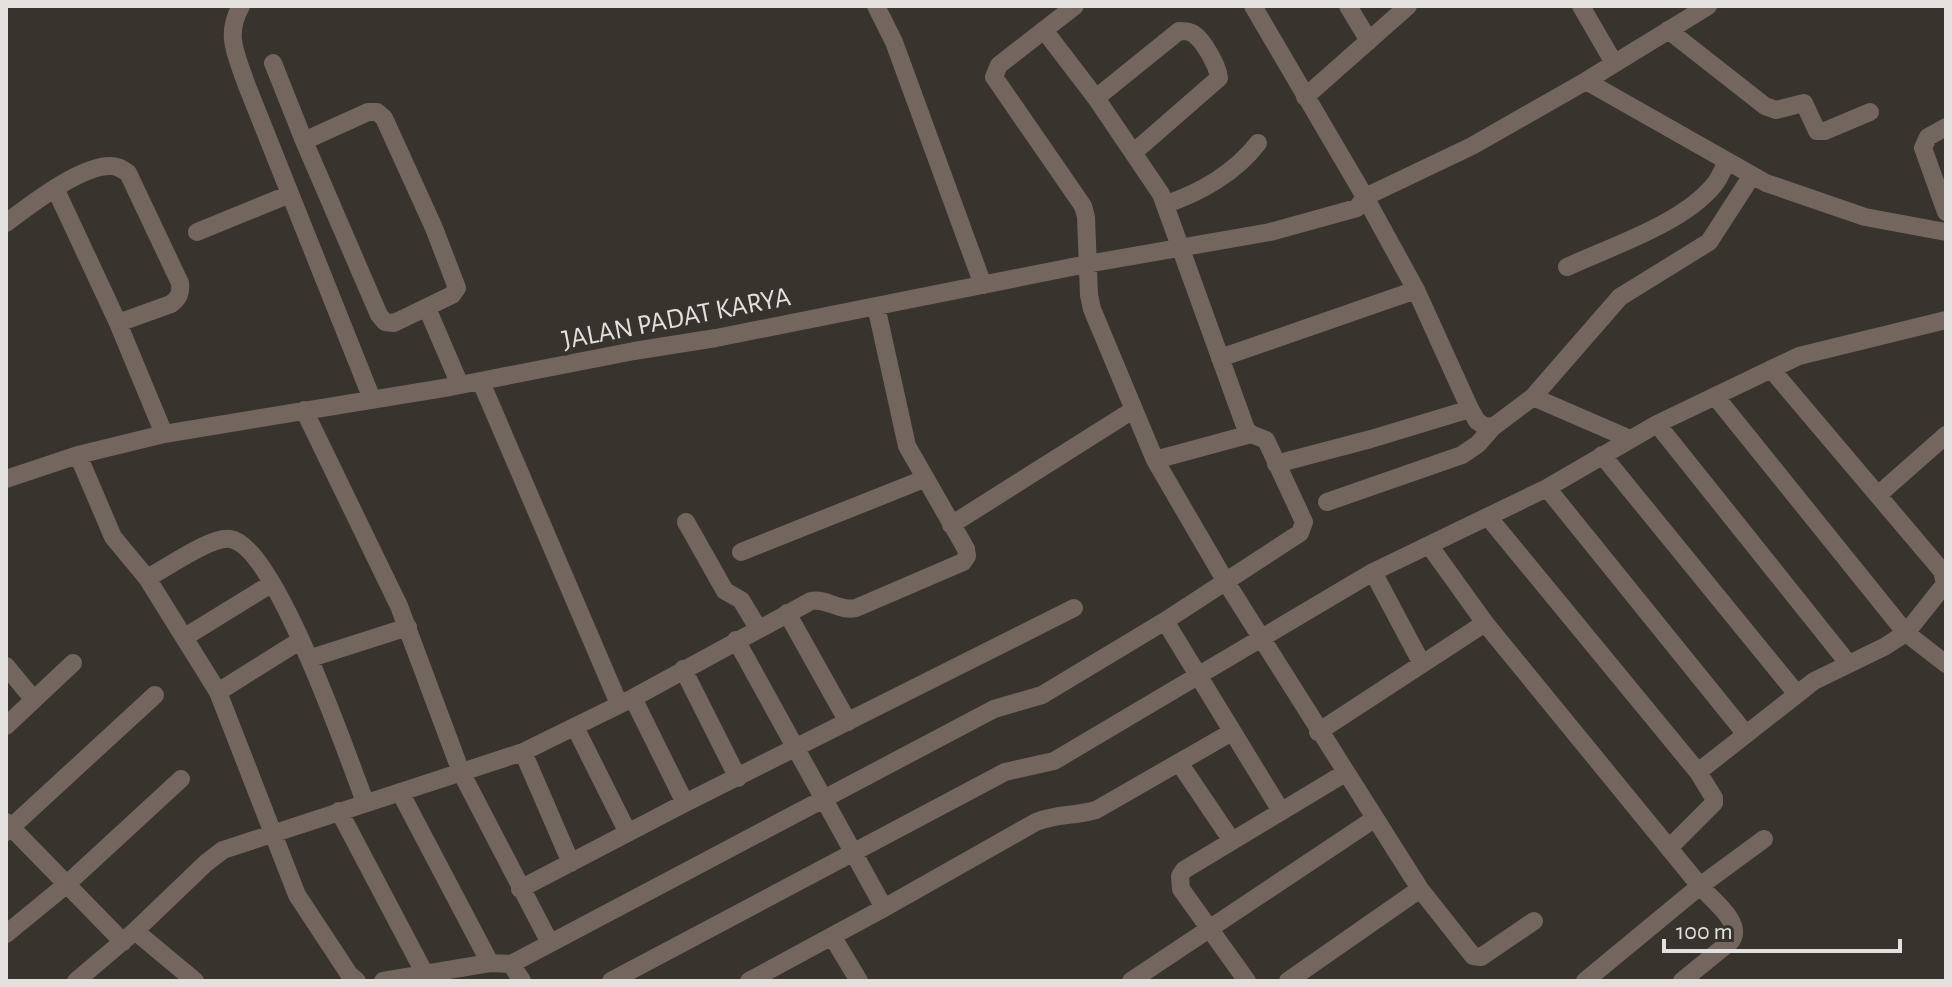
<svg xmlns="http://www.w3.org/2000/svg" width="1952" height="987" font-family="'Alegreya Sans',sans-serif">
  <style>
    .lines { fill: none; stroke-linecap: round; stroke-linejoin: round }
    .minor { stroke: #72665f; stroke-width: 18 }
    .labels { text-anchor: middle; stroke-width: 8; stroke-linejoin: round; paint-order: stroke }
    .street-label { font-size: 28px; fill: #e3e0dd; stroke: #39332e }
  </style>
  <rect width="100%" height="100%" fill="#39332e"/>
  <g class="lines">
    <path class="minor" d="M241,6C224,36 237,56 247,86L372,399
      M876,6L894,42L983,285
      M1075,6L999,65L994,77L1083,206L1086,217L1089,295L1092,309L1155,460L1226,582L1420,889L1473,956L1481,957L1534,921
      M1253,6L1365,197L1416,290L1470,409L1477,421L1484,426L1493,427L1533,397L1620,297L1709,242L1751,177
      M1348,6L1369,41
      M1581,6L1614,63
      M1668,30L1765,106L1776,110L1804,103L1817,131H1825L1870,112
      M273,63L304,141
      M1586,81L1766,183L1865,217L1946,232
      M1305,97L1408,6
      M1096,98L1179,31C1184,31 1188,31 1192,33C1203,39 1218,66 1219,78L1133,153
      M368,112H377L384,118L434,228L457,288L452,295L394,323L385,322L379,315L304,141Z
      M1946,127L1928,137L1923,148L1946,212
      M55,188L118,323L164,434
      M1166,204C1200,193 1236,172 1258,143
      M6,223C30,205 81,165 111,166C118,166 122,169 128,173L180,283C181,293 179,298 171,304L118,323
      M197,232L290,194
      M1567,267C1612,246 1682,224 1714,185C1719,179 1723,170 1726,163
      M427,308L460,385
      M1220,358L1416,290
      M481,382L619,704
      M1715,396L1906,633L1945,584L1942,571L1771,369
      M1533,397L1630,439
      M304,410L399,606L461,772L550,943
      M1657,424L1848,663
      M78,455L113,537L147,578L218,692L297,895L349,974L357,981
      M1602,455L1797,694
      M1155,460L1251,434
      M1276,464L1371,439L1470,409
      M6,479L78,455L164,434L450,387L634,351L716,338L1087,264L1270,232L1357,208L1365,197L1472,146L1586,81L1708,6
      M1547,488L1745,733
      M1878,495L1946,435
      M1327,502L1462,455L1478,444L1493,427
      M1489,518L1698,772
      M686,522L725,591L741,600L758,628
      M951,525L1133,410
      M1429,545L1485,623L1700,886C1712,900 1744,923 1731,941L1682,981
      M741,552L924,479
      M1373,572L1422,664
      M147,578C165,569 211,536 230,539C275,545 348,757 365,802
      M787,613L848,722
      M1165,621L1281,811
      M185,637L271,584
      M736,640L884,908
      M311,658L408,627
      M6,666L34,700
      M683,669L738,778
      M218,692L301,640
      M633,698L685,803
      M6,726L73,663
      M575,727L628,833
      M1318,732L1485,623
      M523,752L571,863
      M1180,764L1232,841
      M400,792L490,963
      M339,811L425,974
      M6,822L123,942
      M6,832L155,695
      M1669,848L1714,803V798L1698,772L1814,681L1884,647L1906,633L1946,664
      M520,889L685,803L1074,608
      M135,931L195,981
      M6,934L67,884L181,779
      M832,936L859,981
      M511,964L522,981
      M76,981L135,931L206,863L223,850L523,752L633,698L811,601C827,598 840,612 856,608L963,562L967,556L966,549L907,446L876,306
      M383,981L490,963L511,964L994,709L1042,695L1165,621L1300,533L1304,522L1266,440L1251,434L1246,429L1161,194L1096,98L1044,30
      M611,981L1005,772L1054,761L1373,572L1547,488L1657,424L1799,356L1946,320
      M749,981L884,908L1036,822C1055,814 1075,816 1096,810L1232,732
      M1131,981L1374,819
      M1247,981L1181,889L1180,876L1184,870L1345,773
      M1288,981L1420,889
      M1585,981L1700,886L1764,839"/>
  </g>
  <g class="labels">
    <g class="street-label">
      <text transform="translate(676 317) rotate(-11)" y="10">JALAN PADAT KARYA</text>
    </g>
  </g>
  <rect width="1952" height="987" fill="none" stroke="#e3e0dd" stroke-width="16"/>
  <path d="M1664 939v12h236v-12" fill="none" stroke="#e3e0dd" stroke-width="4"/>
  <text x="1676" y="939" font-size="24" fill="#e3e0dd" stroke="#39332e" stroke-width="6" paint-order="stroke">100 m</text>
</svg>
